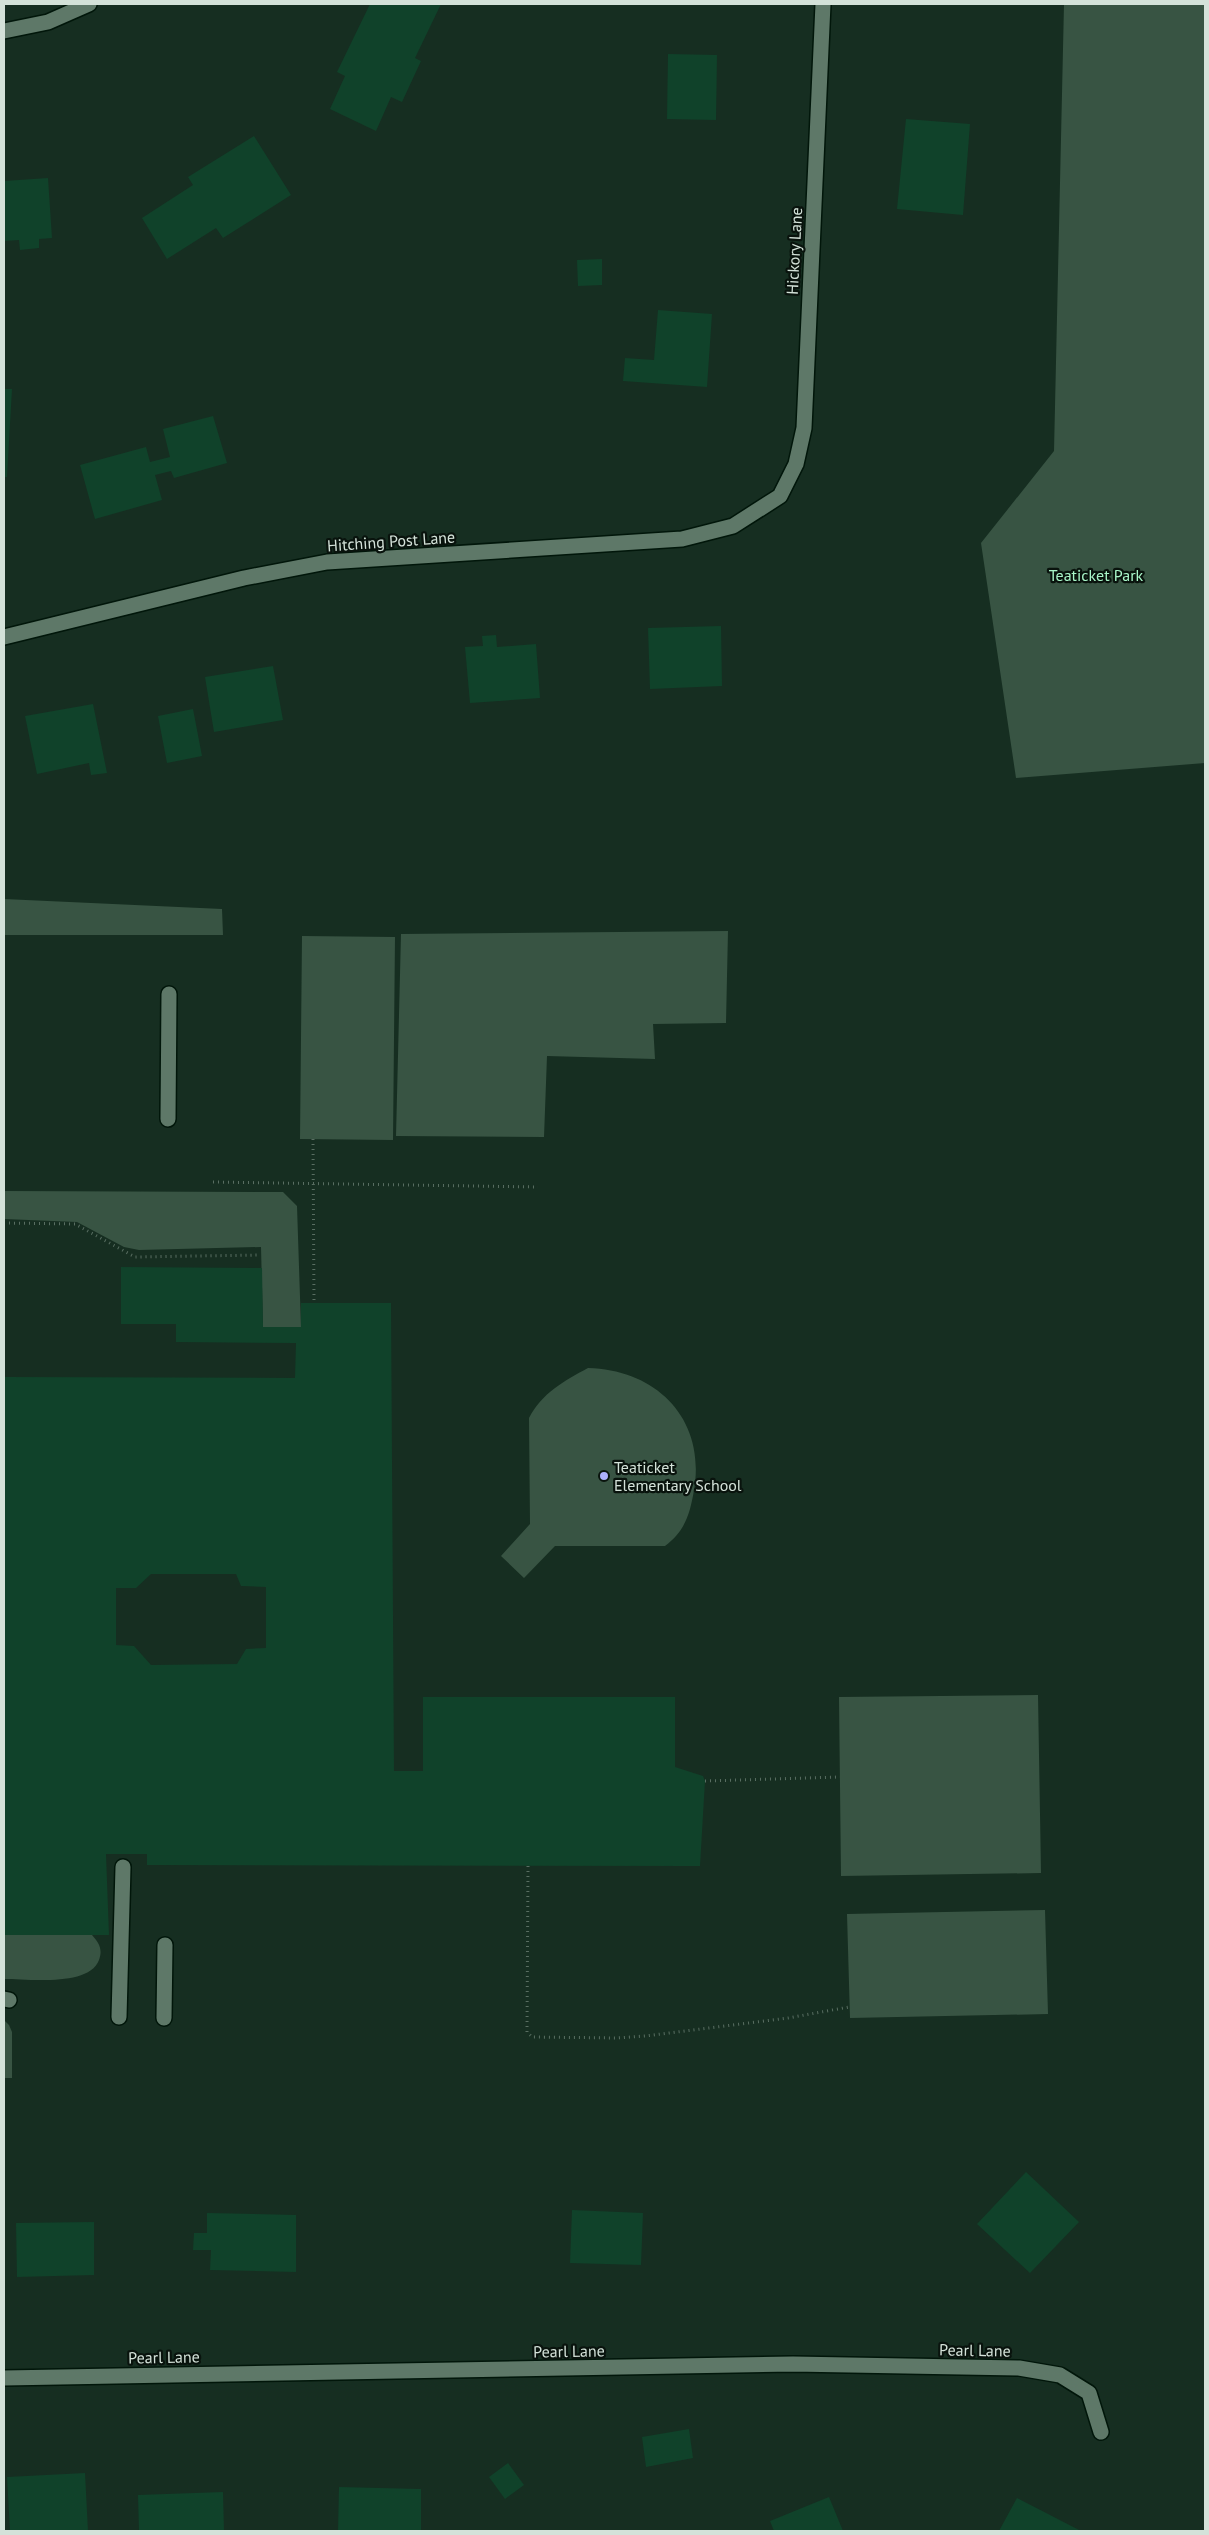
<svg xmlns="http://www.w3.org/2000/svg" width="1209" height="2535" font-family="'PT Sans',sans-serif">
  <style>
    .green { fill: #385443 }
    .building { fill: #10422a; fill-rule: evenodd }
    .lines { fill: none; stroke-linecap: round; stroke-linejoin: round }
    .lane-casing { stroke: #01160a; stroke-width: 18 }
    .street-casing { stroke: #01160a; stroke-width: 18 }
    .path { stroke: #596e62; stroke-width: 3; stroke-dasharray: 1 4; stroke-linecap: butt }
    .lane { stroke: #5e7868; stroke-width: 15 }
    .street { stroke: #5e7868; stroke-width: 15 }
    .poi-dot { fill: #acaffb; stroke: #09130d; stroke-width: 2 }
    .labels { text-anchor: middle; stroke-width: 4.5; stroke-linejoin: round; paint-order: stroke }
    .street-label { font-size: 16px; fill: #d4e2d9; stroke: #09130d }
    .park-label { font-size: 16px; fill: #a9f6c9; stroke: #09130d }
    .poi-label { font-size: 16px; fill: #d4e2d9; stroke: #09130d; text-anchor: start }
  </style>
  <rect width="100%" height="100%" fill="#162e21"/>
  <path class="green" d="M1064,4H1205V763L1016,778L981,543L1054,451Z
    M4,899L222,909L223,935H4Z
    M728,931L726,1023L653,1024L655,1059L547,1056L544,1137L396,1136L401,934Z
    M302,936L395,937L393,1140L300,1139Z
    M4,1191L283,1192L297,1206L301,1327H263L261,1247L139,1250L124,1247L77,1222L4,1219Z
    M588,1368C658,1370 706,1420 694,1490C690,1514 685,1531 665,1546H555L524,1578L501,1556L530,1524L529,1418C542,1393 564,1381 588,1368Z
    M1038,1695L1041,1873L841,1876L839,1697Z
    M1045,1910L1048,2014L850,2018L847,1914Z
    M4,1935H92C99,1943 103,1949 99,1960C89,1987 28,1979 4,1979Z
    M4,2020L9,2025L12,2032V2078H4Z"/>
  <path class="building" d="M370,4H441L415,58L421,61L402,102L391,97L376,131L330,109L345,76L337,72Z
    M668,54L717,55L716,120L667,119Z
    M906,119L970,124L963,215L897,209Z
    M254,136L291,195L223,238L216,228L167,259L142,218L193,185L188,177Z
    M48,178L52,238L39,239V248L20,250L19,240L4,241V181Z
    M602,259V285L578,286L577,260Z
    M658,310L712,314L707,387L623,381L625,358L654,360Z
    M4,389H12L7,477H4Z
    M213,416L227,463L174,478L171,471L155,475L162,500L95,519L80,465L146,447L150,462L170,457L163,429Z
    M721,626L722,686L650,689L648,628Z
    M496,635L497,647L536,644L540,698L470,703L465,647L483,646L482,636Z
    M273,666L283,720L214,732L205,677Z
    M93,704L107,773L91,775L89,763L37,774L25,716Z
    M193,709L202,756L167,763L158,716Z
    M121,1267L262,1268L263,1327H301V1303H391L394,1771H423V1697H675V1767L703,1776L705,1781L700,1866L147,1865V1854H106L109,1935H4V1377L295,1378L296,1343L176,1342V1324H121ZM151,1574H236L241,1586L266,1587V1648L246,1649L237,1664L151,1665L134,1646L116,1645V1588H136Z
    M1026,2172L1079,2222L1030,2273L977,2224Z
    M572,2210L643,2213L641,2265L570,2263Z
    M207,2213L296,2215V2272L210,2270L211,2250H193L194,2233H207Z
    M94,2222V2275L17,2277L16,2223Z
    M689,2429L693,2458L646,2467L642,2437Z
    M508,2463L524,2485L505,2499L489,2477Z
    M85,2473L88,2531H10L7,2477Z
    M339,2487L421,2489V2531H338Z
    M223,2492L224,2531H139L138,2495Z
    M829,2497L843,2531H774L770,2521Z
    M1017,2498L1081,2531H999Z"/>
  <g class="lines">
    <defs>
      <path id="lane" d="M168,1119L169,994
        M4,1999L9,2000
        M119,2017L123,1867
        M164,2018L165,1945"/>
      <path id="street" d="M4,31L48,22L89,4
        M4,637L244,578L327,562L682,539L733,526L780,496L796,464L804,428L823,4
        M4,2378L793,2364L1019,2368L1060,2375L1089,2393L1101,2432"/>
    </defs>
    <use href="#lane" class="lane-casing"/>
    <use href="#street" class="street-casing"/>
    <path class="path" d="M313,1139L314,1302
      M213,1182L538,1187
      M4,1223L75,1224L135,1257L260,1255
      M705,1781L840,1777
      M528,1866L527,2032L532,2037L617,2038L645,2036L788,2018L849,2007"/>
    <use href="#lane" class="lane"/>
    <use href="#street" class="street"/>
  </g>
  <circle class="poi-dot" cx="604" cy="1476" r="5"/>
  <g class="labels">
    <g class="street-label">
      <text transform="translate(794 251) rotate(-87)" y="6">Hickory Lane</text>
      <text transform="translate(391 541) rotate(-4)" y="6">Hitching Post Lane</text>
      <text transform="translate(975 2350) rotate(1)" y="6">Pearl Lane</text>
      <text transform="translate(569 2351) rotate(-1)" y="6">Pearl Lane</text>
      <text transform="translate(164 2357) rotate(-1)" y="6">Pearl Lane</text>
    </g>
    <g class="park-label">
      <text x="1096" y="581">Teaticket Park</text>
    </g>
    <g class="poi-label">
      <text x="614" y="1473">Teaticket<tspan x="614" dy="18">Elementary School</tspan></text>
    </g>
  </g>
  <rect width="1209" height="2535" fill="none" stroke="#d4e2d9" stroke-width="10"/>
</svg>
